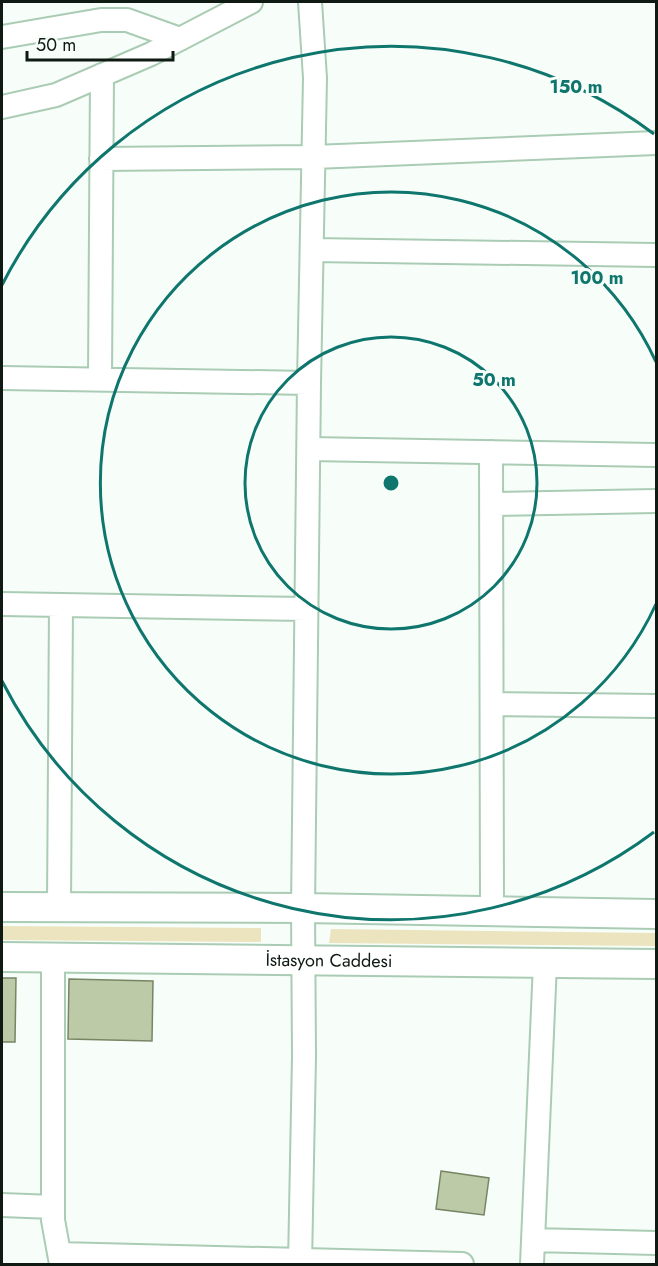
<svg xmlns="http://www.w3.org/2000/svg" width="658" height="1266" font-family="Jost,sans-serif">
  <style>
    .green { fill: #ece4be }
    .building { fill: #bccaa8; stroke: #788565; stroke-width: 1.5 }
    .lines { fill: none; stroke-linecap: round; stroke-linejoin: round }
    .minor-casing { stroke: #aaccb4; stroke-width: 26 }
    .major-casing { stroke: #aaccb4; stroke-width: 32 }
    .minor { stroke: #fff; stroke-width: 22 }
    .major { stroke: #fff; stroke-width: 28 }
    .ring { fill: none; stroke: #0f766e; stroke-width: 3 }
    .labels { text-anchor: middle; stroke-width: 6; stroke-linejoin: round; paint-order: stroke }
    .street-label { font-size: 18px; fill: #0e1a12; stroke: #f7fef9 }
    .centre { fill: #0f766e; stroke: #f7fef9; stroke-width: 3 }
    .ring-label { font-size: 18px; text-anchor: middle; font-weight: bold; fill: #0f766e; stroke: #f7fef9; stroke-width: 6; stroke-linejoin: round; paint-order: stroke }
  </style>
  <rect width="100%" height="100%" fill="#f7fef9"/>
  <path class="green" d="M2,926L261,928V942L2,940Z
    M331,929L656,933V946L329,943Z"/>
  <path class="building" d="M2,978H16L15,1042H2Z
    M69,979L153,981L152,1041L68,1039Z
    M441,1171L489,1178L484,1215L436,1209Z"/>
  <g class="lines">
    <defs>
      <path id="minor" d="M2,37L101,20H127L180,39
        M2,107L56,95L151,54L251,2
        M101,159L314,157L656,143
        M312,250L656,255
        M2,378L309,383
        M100,378L102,75
        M309,449L656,455
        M491,452L492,911
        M491,504L656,501
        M2,604L307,609
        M492,704L656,706
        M59,907L61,605
        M53,957V1220L61,1264
        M2,1205L53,1207
        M533,1240L656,1243
        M59,1254L462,1264
        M300,1264L304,1056L303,908L309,383L315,78L310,2
        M532,1264L545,963"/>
      <g id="major">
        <path d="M2,907L303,908L656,914"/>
        <path id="s1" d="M2,957L656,964"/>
      </g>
    </defs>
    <use href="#minor" class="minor-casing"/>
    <use href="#major" class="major-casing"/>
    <use href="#minor" class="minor"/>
    <use href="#major" class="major"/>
  </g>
  <g class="ring">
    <circle cx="391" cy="483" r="146"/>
    <path d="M656 604A291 291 0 1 1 656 362"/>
    <path d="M654 832A437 437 0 0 1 2 681M2 285A437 437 0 0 1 654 134"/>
  </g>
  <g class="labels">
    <g class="street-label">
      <text dy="6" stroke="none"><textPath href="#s1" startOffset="327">İstasyon Caddesi</textPath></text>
    </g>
  </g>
  <circle cx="391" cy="483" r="9" class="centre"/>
  <g class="ring-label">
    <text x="576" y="93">150 m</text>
    <text x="597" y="284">100 m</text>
    <text x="494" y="386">50 m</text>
  </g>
  <rect width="658" height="1266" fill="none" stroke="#0e1a12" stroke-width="6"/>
  <path d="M27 51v9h146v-9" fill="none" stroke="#0e1a12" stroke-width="3"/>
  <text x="36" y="51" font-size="18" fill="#0e1a12" stroke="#f7fef9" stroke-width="4.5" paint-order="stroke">50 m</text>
</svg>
